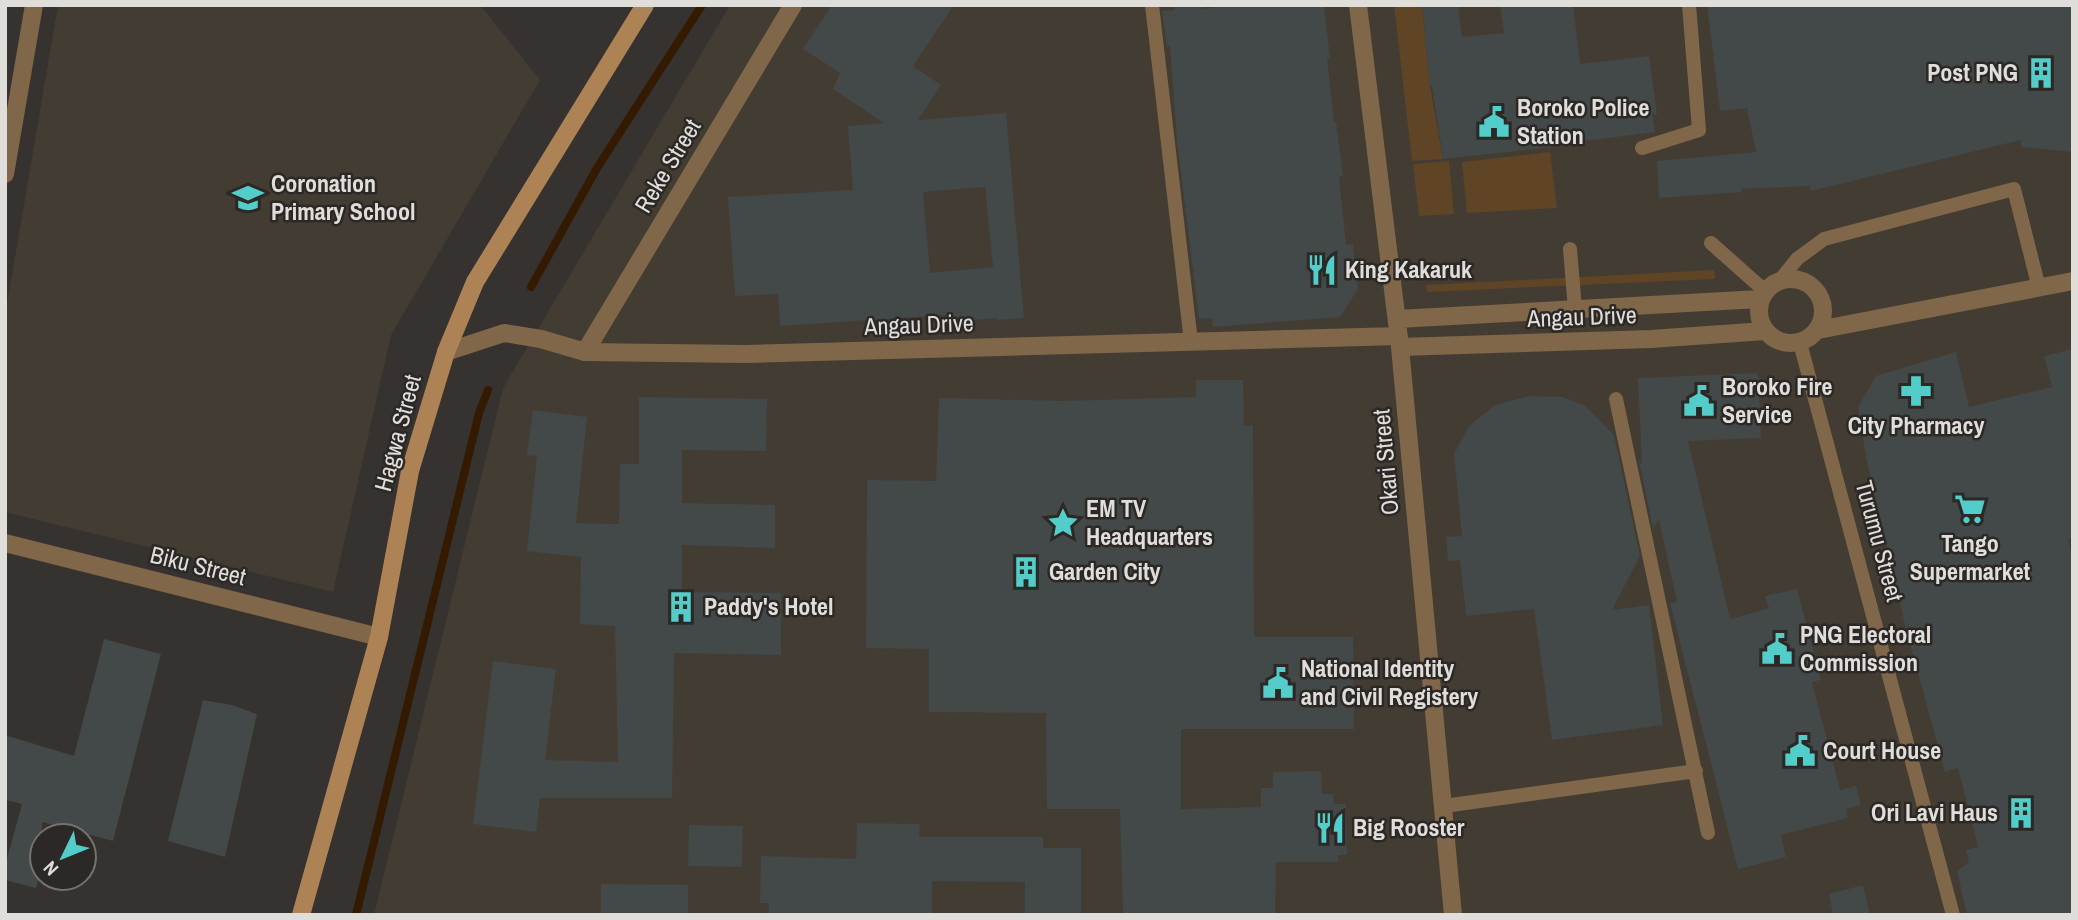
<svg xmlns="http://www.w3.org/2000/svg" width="2078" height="920" font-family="'Archivo Narrow',sans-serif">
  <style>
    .built { fill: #433c33 }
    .grass { fill: #5f4426 }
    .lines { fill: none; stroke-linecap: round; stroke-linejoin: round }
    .stream { stroke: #331a00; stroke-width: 8 }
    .building { fill: #434848; fill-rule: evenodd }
    .lane { stroke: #81674a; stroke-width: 14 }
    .street { stroke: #81674a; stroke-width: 18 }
    .secondary { stroke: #ad8355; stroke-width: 18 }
    .labels { text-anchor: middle; stroke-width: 5; stroke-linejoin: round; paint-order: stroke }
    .poi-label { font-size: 24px; font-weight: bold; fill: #e0dedb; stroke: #2c2825; text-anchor: start }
    .street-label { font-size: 24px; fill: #e0dedb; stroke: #2c2825 }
  </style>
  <rect width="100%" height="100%" fill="#36322f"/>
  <path class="built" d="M58,5H480L540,80L391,335L333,592L5,512V316Z
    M730,5H2073V915H374L503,388Z"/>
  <path class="grass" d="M1394,5H1422L1430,86L1443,159L1412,161Z
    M1550,152L1557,208L1467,213L1462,162Z
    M1449,161L1454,214L1419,216L1413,164Z
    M1714,270L1715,279L1427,292L1426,285Z"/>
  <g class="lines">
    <path class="stream" d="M531,287L597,168L702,5
      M356,915L479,413L488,390"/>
  </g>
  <path class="building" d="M832,5H954L913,66L941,85L918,120L1006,113L1024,318L997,320V318L946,322V315L780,326L778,294L735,296L728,197L853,190L848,126L884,123L833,89L840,73L803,49ZM985,187L993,267L930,273L923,192Z
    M1174,5H1201L1202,9L1233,5H1324L1330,58H1327L1334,122H1336L1343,176H1339L1346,245L1353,244L1358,289L1340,317L1213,327L1212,318L1199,319L1177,141L1170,46L1167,47L1162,11L1175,10Z
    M1422,5H1458L1462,37L1504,33L1500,5H1573L1580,64L1649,56L1657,114H1652L1655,132L1553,145V147L1443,159L1432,86H1430Z
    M1707,5H2073V152L2021,147V140L1811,191L1810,186L1741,189L1742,192L1659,198L1657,161L1756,152L1747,108L1720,111Z
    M2073,349V538L2068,539L2073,560V912L2061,915H1967L1957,871L1969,862L1966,850L1978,847L1958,768L1945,772L1904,621L1866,457L1858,407L1876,376L1956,352L1969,407L2052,387L2044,356Z
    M1758,373L1761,438L1688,441L1699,487L1730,619L1769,608L1765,596L1797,589L1821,680L1812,682L1840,790L1856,786L1861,805L1846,809L1848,818L1781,835L1786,857L1738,869L1670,603L1677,602L1659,520L1653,529L1639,461L1642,464L1638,378Z
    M1196,380H1243L1244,426L1253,425L1254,637H1353L1354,729H1181V809L1261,807V788H1273V772L1321,771L1322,794H1333L1334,804H1346L1347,855H1338V862H1276L1275,915H1123L1120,809H1047L1046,713L929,712V649L866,648L867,480L936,481L939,398L1064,401L1196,397Z
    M1529,396L1562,397L1584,405L1614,435L1640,556L1612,610L1649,605L1663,725L1552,740L1534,609L1466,616L1460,560L1448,561L1446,537L1462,536L1454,454L1469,426L1495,405Z
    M639,397L767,399L766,451L682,450V503L775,505V548L682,545V592L781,593V655L674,653L672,798H540L536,832L473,824L493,661L556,669L545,760L618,762L615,626L580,624L581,557L527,551L537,456L527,455L533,410L587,417L576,523L619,524L620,464H639Z
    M104,639L161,654L113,841L42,822V867L36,888L5,880V866L22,804L5,800V735L74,756Z
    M203,700L232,705L257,714L225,857L168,841Z
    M857,823L920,824L919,837H1043V848H1081V915H1025V882L932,881V915H769V903H760L761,856L856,859Z
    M689,825L743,826L742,867L688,866Z
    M601,884L688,885V915H601Z
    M1863,885L1870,915H1833L1829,894Z"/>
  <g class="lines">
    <path class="lane" d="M1152,5L1191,342
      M1642,148L1699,130L1689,5
      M1711,243L1765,291L1781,279L1797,259L1824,239L2014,189L2039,288
      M1570,249L1575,309
      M1800,343L1953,915
      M1616,399L1708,833
      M1444,806L1696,771"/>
    <path class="street" d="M1358,5L1400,347L1453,915
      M5,174L34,5
      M1759 311a32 32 0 1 1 64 0a32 32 0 1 1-64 0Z
      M1397,319L1760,299
      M1818,330L2073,281
      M1400,347L1651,339L1765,331
      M446,352L504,333L541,339L585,352L746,354L1399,336
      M585,352L793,5
      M5,543L379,637"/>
    <path class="secondary" d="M301,915L379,637L410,471L446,352L475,282L645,5"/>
  </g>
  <defs>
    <symbol id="building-bare" viewBox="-9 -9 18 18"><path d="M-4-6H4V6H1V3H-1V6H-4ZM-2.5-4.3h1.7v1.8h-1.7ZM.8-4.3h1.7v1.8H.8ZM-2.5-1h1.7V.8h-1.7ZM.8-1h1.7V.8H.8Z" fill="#53cdc9" stroke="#2c2825" stroke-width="2.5" paint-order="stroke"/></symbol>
    <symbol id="civic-bare" viewBox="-9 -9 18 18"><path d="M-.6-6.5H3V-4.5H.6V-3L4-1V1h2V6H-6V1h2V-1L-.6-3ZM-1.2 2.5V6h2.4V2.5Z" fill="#53cdc9" stroke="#2c2825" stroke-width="2.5" paint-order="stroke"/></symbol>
    <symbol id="school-bare" viewBox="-9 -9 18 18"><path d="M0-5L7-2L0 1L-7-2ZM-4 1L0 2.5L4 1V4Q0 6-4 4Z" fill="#53cdc9" stroke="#2c2825" stroke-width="2.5" paint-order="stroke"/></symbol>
    <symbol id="restaurant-bare" viewBox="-9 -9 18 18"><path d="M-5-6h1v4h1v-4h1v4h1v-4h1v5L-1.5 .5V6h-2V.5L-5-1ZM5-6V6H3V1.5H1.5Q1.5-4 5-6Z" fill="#53cdc9" stroke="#2c2825" stroke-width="2.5" paint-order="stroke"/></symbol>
    <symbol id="pharmacy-bare" viewBox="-9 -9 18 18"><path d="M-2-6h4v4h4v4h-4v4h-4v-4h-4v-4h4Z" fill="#53cdc9" stroke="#2c2825" stroke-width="2.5" paint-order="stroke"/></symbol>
    <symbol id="supermarket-bare" viewBox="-9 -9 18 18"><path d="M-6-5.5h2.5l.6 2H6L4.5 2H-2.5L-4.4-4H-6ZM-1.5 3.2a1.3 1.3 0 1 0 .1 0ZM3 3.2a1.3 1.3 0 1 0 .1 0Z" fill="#53cdc9" stroke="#2c2825" stroke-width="2.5" paint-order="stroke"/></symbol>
    <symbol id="sight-bare" viewBox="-9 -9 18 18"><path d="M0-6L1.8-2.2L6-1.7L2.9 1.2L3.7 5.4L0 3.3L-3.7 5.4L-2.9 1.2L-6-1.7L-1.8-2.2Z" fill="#53cdc9" stroke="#2c2825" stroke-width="2.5" paint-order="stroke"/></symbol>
  </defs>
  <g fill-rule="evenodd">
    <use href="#building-bare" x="2019" y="51" width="44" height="44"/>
    <use href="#civic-bare" x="1472" y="100" width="44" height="44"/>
    <use href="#school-bare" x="226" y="176" width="44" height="44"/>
    <use href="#restaurant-bare" x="1300" y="248" width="44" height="44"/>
    <use href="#pharmacy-bare" x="1894" y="369" width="44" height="44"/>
    <use href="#civic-bare" x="1677" y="379" width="44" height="44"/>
    <use href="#supermarket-bare" x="1948" y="487" width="44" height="44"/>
    <use href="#sight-bare" x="1041" y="501" width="44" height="44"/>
    <use href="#building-bare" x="1004" y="550" width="44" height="44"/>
    <use href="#building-bare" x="659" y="585" width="44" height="44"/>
    <use href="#civic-bare" x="1755" y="627" width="44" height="44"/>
    <use href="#civic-bare" x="1256" y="661" width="44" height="44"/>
    <use href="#civic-bare" x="1778" y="729" width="44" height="44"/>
    <use href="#building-bare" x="1999" y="791" width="44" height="44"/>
    <use href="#restaurant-bare" x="1308" y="806" width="44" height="44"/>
  </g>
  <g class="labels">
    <g class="poi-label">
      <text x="2018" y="81" text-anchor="end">Post PNG</text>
      <text x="1517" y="116">Boroko Police<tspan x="1517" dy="28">Station</tspan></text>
      <text x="271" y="192">Coronation<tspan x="271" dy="28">Primary School</tspan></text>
      <text x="1345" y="278">King Kakaruk</text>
      <text x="1722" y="395">Boroko Fire<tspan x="1722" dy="28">Service</tspan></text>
      <text x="1916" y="434" text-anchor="middle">City Pharmacy</text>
      <text x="1086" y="517">EM TV<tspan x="1086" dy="28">Headquarters</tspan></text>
      <text x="1970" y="552" text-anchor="middle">Tango<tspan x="1970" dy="28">Supermarket</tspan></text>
      <text x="1049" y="580">Garden City</text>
      <text x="704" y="615">Paddy's Hotel</text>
      <text x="1800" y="643">PNG Electoral<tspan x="1800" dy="28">Commission</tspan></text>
      <text x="1301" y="677">National Identity<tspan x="1301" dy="28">and Civil Registery</tspan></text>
      <text x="1823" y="759">Court House</text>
      <text x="1998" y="821" text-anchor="end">Ori Lavi Haus</text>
      <text x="1353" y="836">Big Rooster</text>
    </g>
    <g class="street-label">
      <text transform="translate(668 166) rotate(-59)" y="8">Reke Street</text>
      <text transform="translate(1582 317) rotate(-2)" y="8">Angau Drive</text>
      <text transform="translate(919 325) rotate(-2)" y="8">Angau Drive</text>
      <text transform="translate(398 433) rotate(-75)" y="8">Hagwa Street</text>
      <text transform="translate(1386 462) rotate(-95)" y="8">Okari Street</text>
      <text transform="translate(1879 541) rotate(75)" y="8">Turumu Street</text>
      <text transform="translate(198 566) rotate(14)" y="8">Biku Street</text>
    </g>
  </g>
  <rect width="2078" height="920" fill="none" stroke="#e0dedb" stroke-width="14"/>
  <g transform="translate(63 857) rotate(227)"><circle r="33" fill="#2c2825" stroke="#74716e" stroke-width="2"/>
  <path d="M0-5L12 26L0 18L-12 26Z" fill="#53cdc9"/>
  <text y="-10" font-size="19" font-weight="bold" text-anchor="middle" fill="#e0dedb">N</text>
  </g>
</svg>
